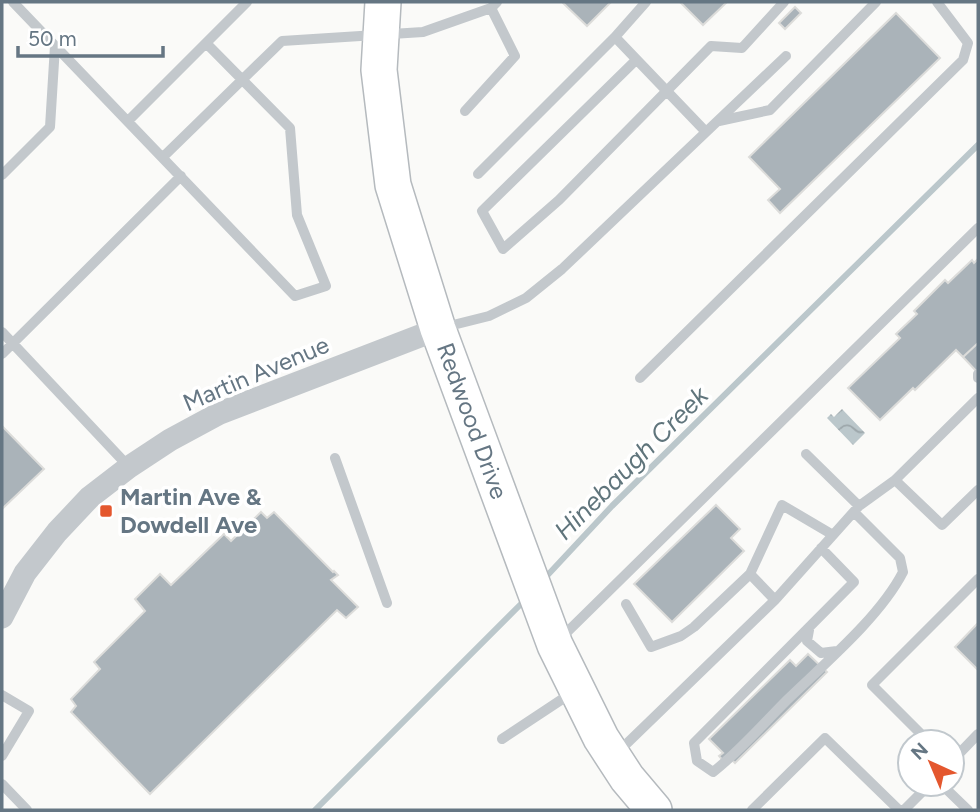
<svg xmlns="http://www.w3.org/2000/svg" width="980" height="812" font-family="Figtree,sans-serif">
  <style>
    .water { fill: url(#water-waves) }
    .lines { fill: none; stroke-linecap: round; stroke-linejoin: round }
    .stream { stroke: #bbc7cb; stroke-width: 6 }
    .building { fill: #aab3b9; stroke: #dcdcda; stroke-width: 2 }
    .primary-casing { stroke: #b5babe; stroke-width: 38 }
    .service { stroke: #c3c8cc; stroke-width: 10 }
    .minor { stroke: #c3c8cc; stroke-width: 23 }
    .primary { stroke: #fff; stroke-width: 35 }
    .poi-dot { fill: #e4572e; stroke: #fff; stroke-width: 2.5 }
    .labels { text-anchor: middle; stroke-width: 7; stroke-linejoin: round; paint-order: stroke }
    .street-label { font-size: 24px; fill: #657683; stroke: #fff }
    .poi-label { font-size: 24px; font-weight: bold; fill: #657683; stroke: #fff; text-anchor: start }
    .water-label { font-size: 26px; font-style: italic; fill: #60757c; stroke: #fff }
  </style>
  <defs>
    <pattern id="water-waves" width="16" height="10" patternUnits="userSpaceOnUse" patternTransform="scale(1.75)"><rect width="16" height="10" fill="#bbc7cb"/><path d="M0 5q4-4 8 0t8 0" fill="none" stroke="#9ca6aa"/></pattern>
  </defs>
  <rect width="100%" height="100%" fill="#fafaf8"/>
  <path class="water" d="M842,409L865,433L853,445L827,418L831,414L834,417Z"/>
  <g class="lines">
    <path class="stream" d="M544,579L612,506L978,145
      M315,810L525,600"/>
  </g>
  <path class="building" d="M562,2H611L587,26Z
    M680,2H727L703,25Z
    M795,7L801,13L785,29L779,23Z
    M896,13L940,58L780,213L768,200L780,189L749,157Z
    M978,259V343L963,357L956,350L915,390L913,388L880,420L848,388L900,338L896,334L917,314L914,311L945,280L948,283L972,260L974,263Z
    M978,343V373L963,357Z
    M2,426L44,469L3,508L2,507Z
    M716,505L740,529L731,538L744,551L672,622L634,584Z
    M261,512L267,518L274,512L333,572L334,571L338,575L331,580L358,607L346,618L337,610L150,794L71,712L76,706L71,699L100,669L94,662L145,611L135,599L160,574L171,585L224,534L231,541Z
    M978,623V670L955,647Z
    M808,654L827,672L735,763L729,757L724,762L719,756L723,753L709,739L790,660L796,666Z"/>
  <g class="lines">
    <defs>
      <path id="primary" d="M383,2L379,70L393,185L438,329L555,645L601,738L627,778L654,810"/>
    </defs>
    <use href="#primary" class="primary-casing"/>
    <path class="service" d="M13,2L295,296L326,286L297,215L290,128L206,43
      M615,37L646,2
      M636,60L482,211L503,249L559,200L711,46L742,48L784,2
      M465,111L515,56L491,8
      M128,121L247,2
      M719,121L770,110L876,2
      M163,157L282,41L423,32L491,8L497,2
      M478,174L615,37L706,132
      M2,175L50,127L55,46
      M441,328L489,316L526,298L562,269L786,56
      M2,332L129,467
      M2,354L181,176
      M978,374V378
      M640,378L963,60L968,43L937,2
      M335,458L387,603
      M895,480L942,525L978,490
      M859,506L895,480L978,398
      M821,548L854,582L694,743L697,761L713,772C740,751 763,724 787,700C824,664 880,617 903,572L900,558L854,512
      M750,574L775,600
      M626,604L651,647L681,636L694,627L750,574L782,505L833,535
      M809,630L807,641L821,653L837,651
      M559,640L978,228
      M2,695L29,711L2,756
      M502,739L573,692
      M929,742L872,685L978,579
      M617,753L775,600L859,506L806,454
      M952,761L978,734
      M2,784L27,810
      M941,784L968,810
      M752,810L825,738L899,810
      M904,810L930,784"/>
    <path class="minor" d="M2,617L25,573L57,532L90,497L129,467L170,440L220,413L438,329"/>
    <use href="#primary" class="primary"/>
  </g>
  <rect class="poi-dot" x="99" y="504" width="14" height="14" rx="3.5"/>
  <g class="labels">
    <g class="street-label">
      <text transform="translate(256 374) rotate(-23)" y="8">Martin Avenue</text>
      <text transform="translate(472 421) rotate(70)" y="8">Redwood Drive</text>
    </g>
    <g class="poi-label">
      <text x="120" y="505">Martin Ave &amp;<tspan x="120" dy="28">Dowdell Ave</tspan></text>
    </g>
    <g class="water-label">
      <text transform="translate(631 463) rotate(-45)" y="9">Hinebaugh Creek</text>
    </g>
  </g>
  <rect width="980" height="812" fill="none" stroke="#657683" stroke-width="7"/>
  <g transform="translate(931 763) rotate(316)"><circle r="33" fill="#ffffff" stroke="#c1c8cd" stroke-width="2"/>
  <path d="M0-5L12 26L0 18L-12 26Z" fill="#e4572e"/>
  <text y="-10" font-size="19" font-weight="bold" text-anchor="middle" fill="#657683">N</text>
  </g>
  <path d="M18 46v10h145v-10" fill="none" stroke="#657683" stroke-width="3.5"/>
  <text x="28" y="46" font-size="21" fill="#657683" stroke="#ffffff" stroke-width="5" paint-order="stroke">50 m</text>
</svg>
